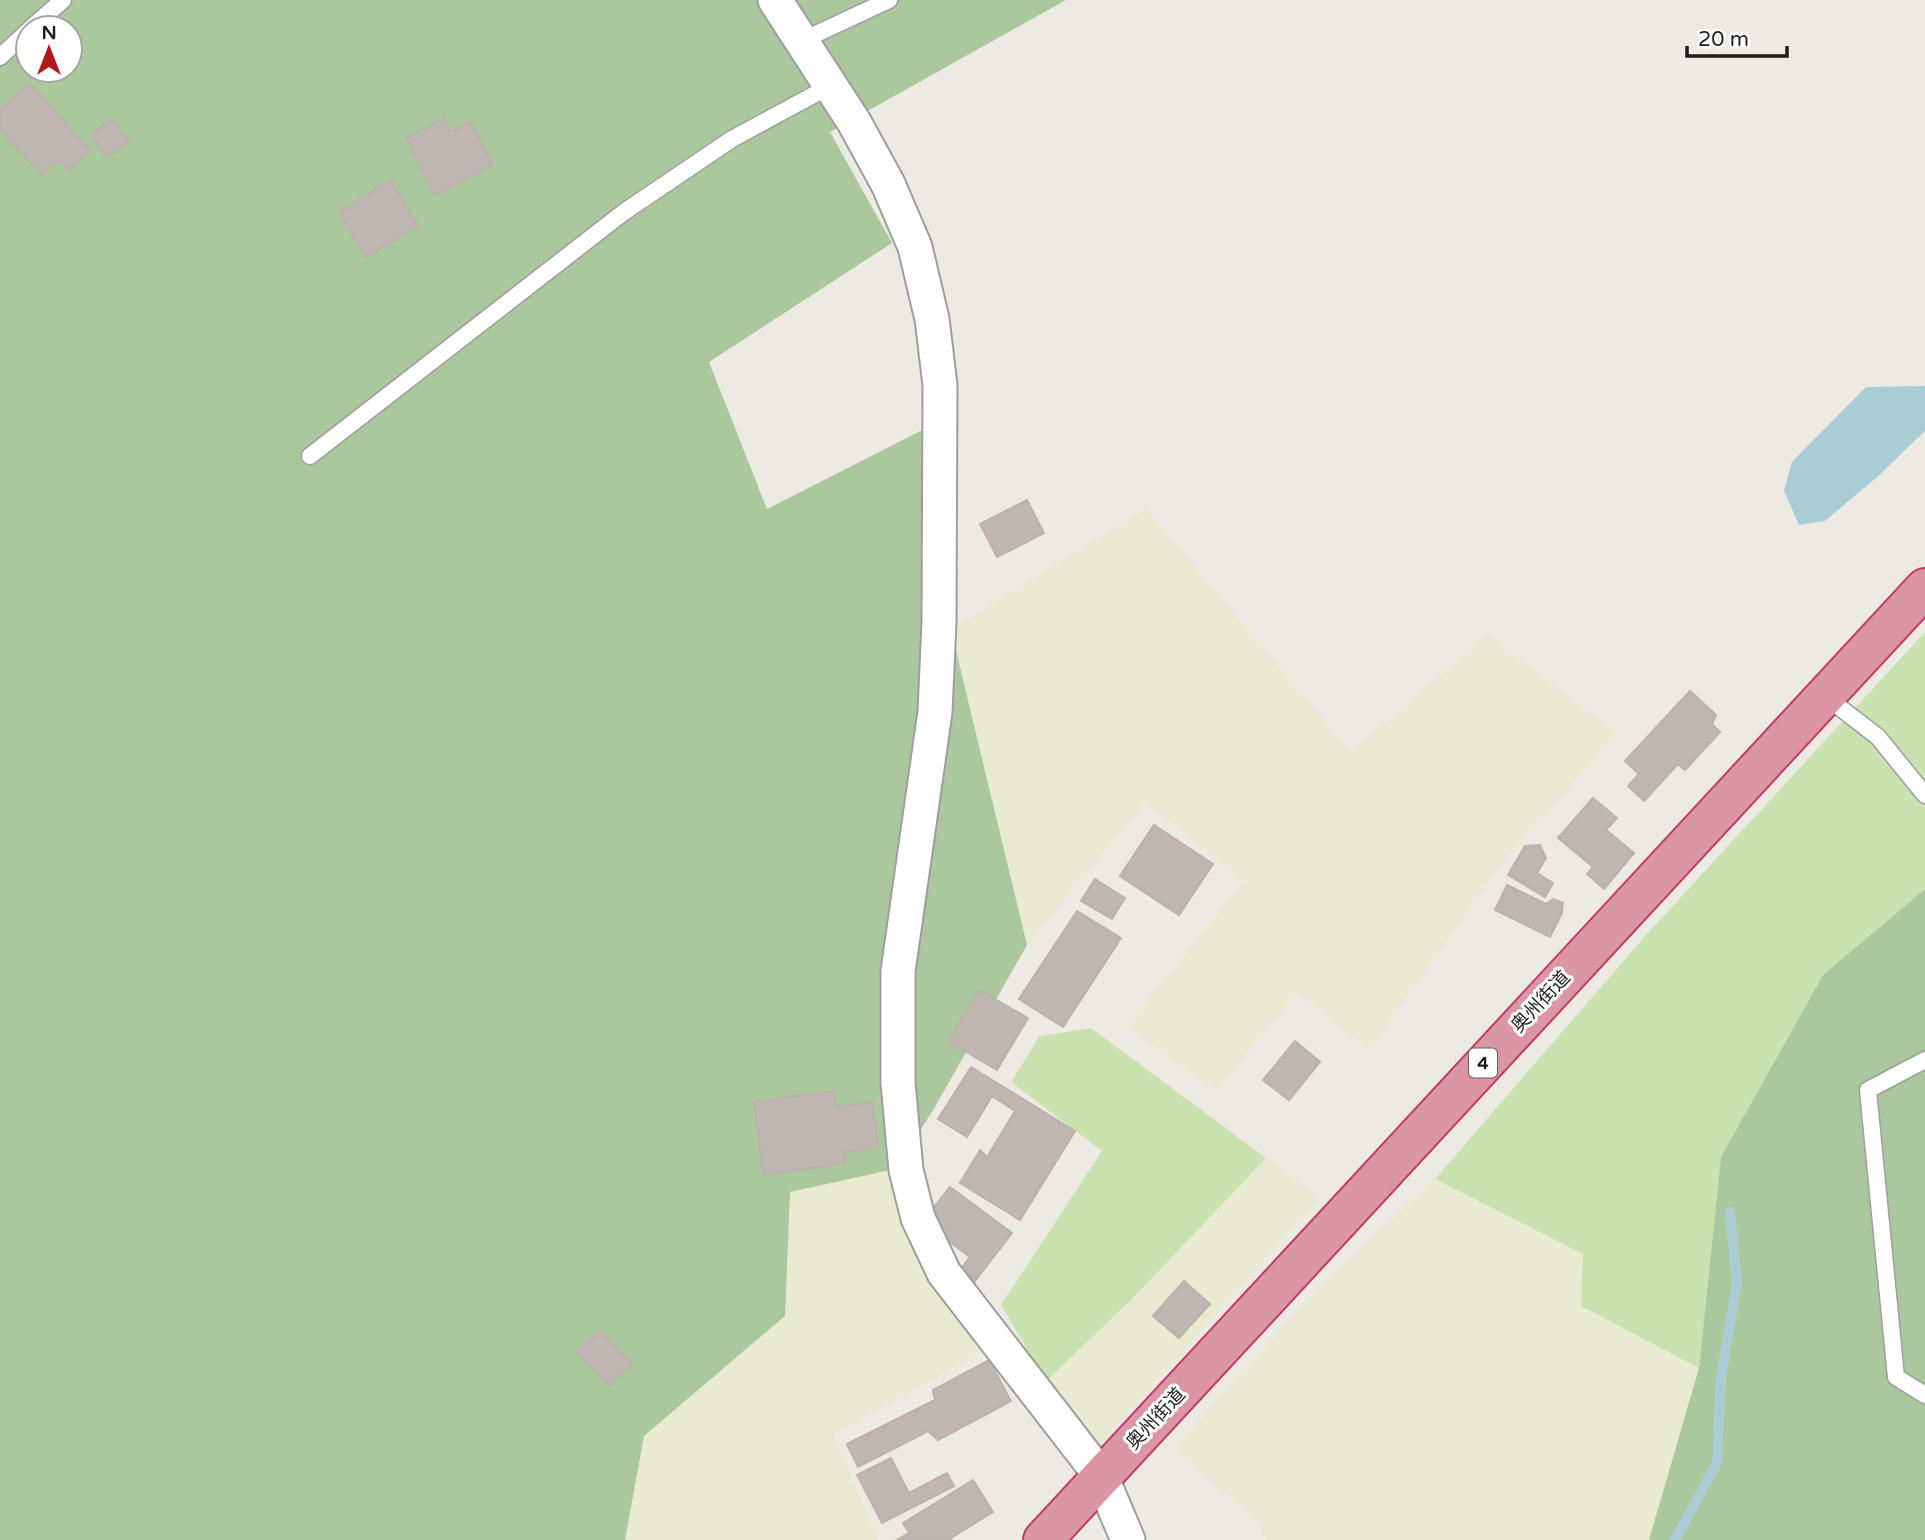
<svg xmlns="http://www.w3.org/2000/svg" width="1925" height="1540" font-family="'Varela Round','Noto Sans JP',sans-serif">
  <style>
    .farmland { fill: #e8ead2 }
    .grass { fill: #cae1b0 }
    .forest { fill: #abc79e; fill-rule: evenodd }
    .water { fill: #aacdd5 }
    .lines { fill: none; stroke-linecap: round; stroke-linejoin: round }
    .stream { stroke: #aacdd5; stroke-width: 10 }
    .building { fill: #bdb6b2; stroke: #bdb1a9; stroke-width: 2 }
    .lane-casing { stroke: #9e9e9e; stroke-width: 19 }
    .street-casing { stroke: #9e9e9e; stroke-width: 37 }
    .highway-casing { stroke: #c23a6c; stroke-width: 42 }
    .lane { stroke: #fff; stroke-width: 16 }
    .street { stroke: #fff; stroke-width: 33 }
    .highway { stroke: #db96a4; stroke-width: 38 }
    .labels { text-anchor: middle; stroke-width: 6; stroke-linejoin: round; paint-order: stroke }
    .shield { fill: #fff; stroke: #616161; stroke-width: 2 }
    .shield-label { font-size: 18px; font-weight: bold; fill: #1d1d1d }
    .street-label { font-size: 19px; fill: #1d1d1d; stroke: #fff }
  </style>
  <rect width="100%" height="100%" fill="#edeae4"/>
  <path class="farmland" d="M1146,509L1351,753L1487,635L1617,734L1503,861L1369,1050L1297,991L1217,1090L1127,1027L1244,882L1145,801L1027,945L951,630Z
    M1266,1158L1319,1198L1098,1447L1046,1381Z
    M895,1169L912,1239L980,1353L833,1434L878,1540H625L644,1436L785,1316L790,1192Z
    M1435,1179L1583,1254L1581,1306L1699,1368L1649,1540H1266L1260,1523L1174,1449L1312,1296Z"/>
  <path class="grass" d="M1925,632V889L1823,975L1721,1157L1699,1368L1581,1306L1583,1254L1435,1179L1646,935Z
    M1091,1028L1266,1158L1130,1301L1046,1381L1001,1305L1102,1151L1011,1082L1040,1036Z"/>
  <path class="forest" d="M0,0H1066L830,132L892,243L709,362L767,509L958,412L951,630L1027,945L932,1112L895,1169L790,1192L785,1316L644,1436L625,1540H0ZM28,28H70V70H28Z
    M1925,889V1540H1649L1699,1368L1721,1157L1823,975Z"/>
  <path class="water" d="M1925,386V431L1877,477L1825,521L1799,525L1784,491L1792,462L1866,387Z"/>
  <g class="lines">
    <path class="stream" d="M1675,1540L1717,1463L1721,1377L1737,1283L1730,1212"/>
  </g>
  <path class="building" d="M29,83L91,150L69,170L59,160L42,175L0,129V110Z
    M113,119L129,143L106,157L91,134Z
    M444,119L450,132L471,122L493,165L434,195L406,138Z
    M391,180L418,226L366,257L339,212Z
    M1027,500L1044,533L997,557L980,524Z
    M1690,691L1716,715L1712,724L1720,732L1685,770L1678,764L1644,801L1628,786L1639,774L1625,761Z
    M1593,798L1617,818L1606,830L1634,853L1604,889L1587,874L1593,867L1558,838Z
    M1154,825L1213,864L1179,915L1120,876Z
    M1540,845L1546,858L1537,873L1553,883L1545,897L1508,875L1525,846Z
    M1095,879L1125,898L1112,919L1081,901Z
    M1507,885L1546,904L1553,899L1563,903L1562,913L1550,937L1495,910Z
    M1077,911L1121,938L1063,1027L1019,999Z
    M979,990L1028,1018L997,1070L949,1042Z
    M1295,1041L1320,1062L1289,1100L1263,1080Z
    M971,1067L1075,1131L1020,1220L960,1183L980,1150L987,1157L1015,1111L992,1096L967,1137L938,1119Z
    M834,1091L837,1107L872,1102L878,1148L845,1152L846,1163L764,1175L754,1102Z
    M950,1187L1012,1233L975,1281L960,1270L970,1257L942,1236L931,1211Z
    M1184,1281L1210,1304L1179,1338L1153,1316Z
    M600,1330L632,1363L609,1385L577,1352Z
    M989,1360L1011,1401L938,1440L928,1431L858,1467L847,1444L935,1400L933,1390Z
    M891,1458L909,1493L947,1473L954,1486L882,1523L857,1475Z
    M973,1480L993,1512L951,1538L952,1540H897L909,1533L903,1523Z"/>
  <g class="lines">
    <defs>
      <path id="lane" d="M31,28L63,0
        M801,41L889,0
        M0,57L28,31
        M310,456L624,212L732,139L830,86
        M1825,696L1878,737L1925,795
        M1925,1060L1868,1090L1896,1377L1925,1395"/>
      <path id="street" d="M775,0L854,122L888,184L915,247L932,319L940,385L939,622L935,712L898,971V1083L906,1170L918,1218L944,1273L1101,1476L1128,1540"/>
      <path id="highway" d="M1043,1540L1925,588"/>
    </defs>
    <use href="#lane" class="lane-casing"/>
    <use href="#street" class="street-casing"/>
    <use href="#highway" class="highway-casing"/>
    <use href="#lane" class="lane"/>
    <use href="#street" class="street"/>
    <use href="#highway" class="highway"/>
  </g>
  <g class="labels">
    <rect class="shield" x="1469" y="1048.5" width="28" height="29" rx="5"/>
    <g class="shield-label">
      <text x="1483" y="1069">4</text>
    </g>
    <g class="street-label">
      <text transform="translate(1540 1001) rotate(-47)" y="7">奥州街道</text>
      <text transform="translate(1155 1418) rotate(-47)" y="7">奥州街道</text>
    </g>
  </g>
  <g transform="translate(49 49)"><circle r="33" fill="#ffffff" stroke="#a5a5a5" stroke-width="2"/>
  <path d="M0-5L12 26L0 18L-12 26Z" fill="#b1191d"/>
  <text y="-10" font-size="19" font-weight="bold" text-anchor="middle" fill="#1d1d1d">N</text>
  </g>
  <path d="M1687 46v10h100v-10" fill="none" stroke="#1d1d1d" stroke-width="3.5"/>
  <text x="1698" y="46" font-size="21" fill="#1d1d1d" stroke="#ffffff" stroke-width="5" paint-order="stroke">20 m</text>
</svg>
